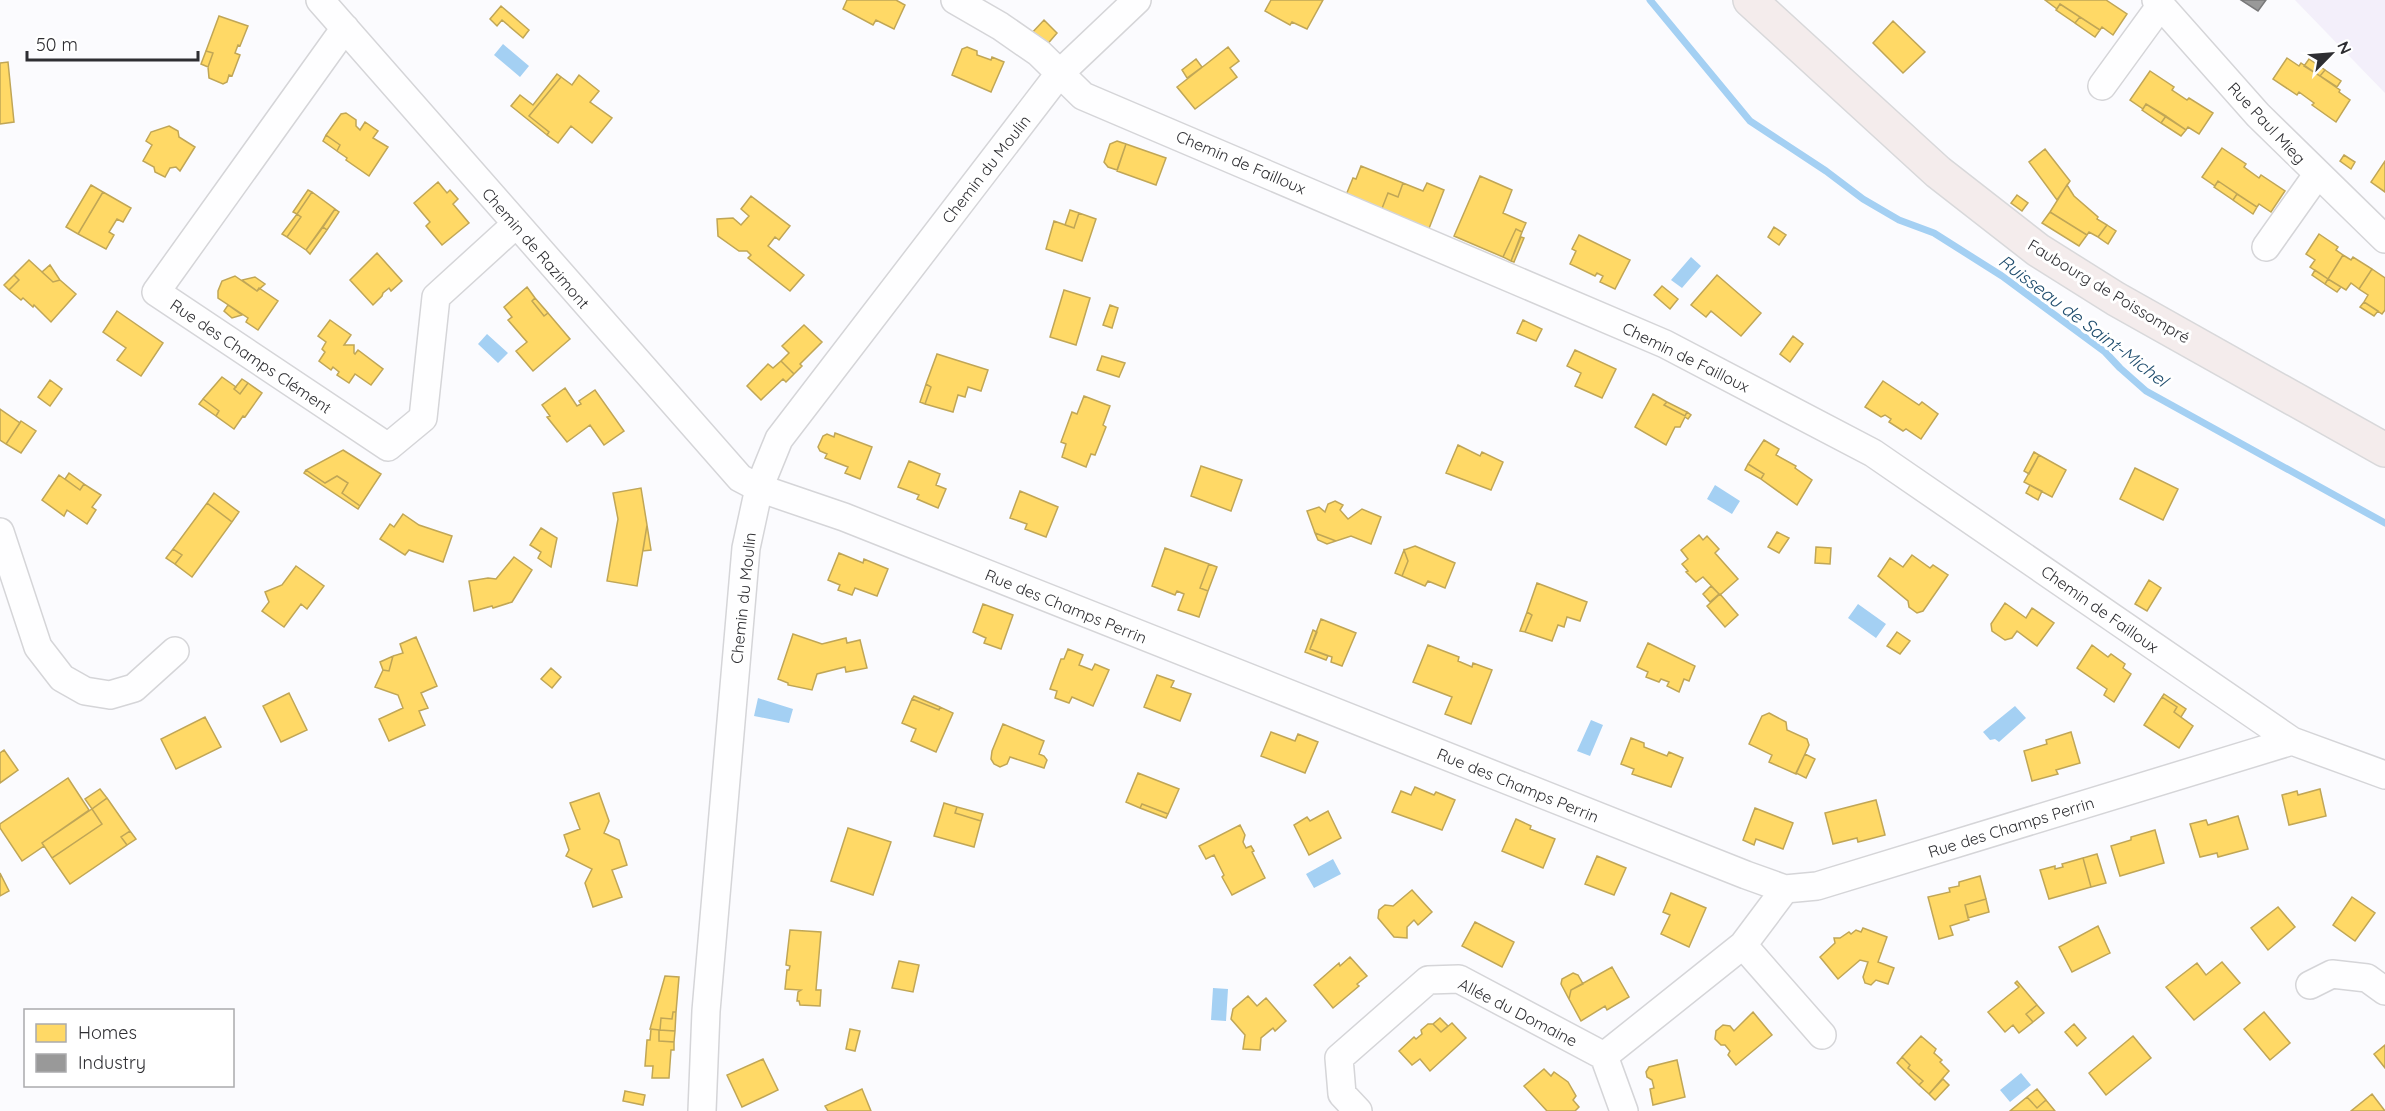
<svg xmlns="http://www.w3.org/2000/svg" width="2385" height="1111" font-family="Quicksand,sans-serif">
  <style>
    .commercial { fill: #f3effa }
    .water { fill: #a4d0f3 }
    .homes { fill: #ffd966; stroke: #c0a656; stroke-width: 1.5 }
    .industry { fill: #999; stroke: #79797a; stroke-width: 1.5 }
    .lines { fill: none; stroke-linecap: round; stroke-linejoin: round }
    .stream { stroke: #a4d0f3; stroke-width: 7 }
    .minor-casing { stroke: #d5d5d8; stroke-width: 30 }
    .major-casing { stroke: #d8d8da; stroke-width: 36 }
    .minor { stroke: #fefeff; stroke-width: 27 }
    .major { stroke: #f4ecec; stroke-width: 33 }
    .labels { text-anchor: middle; stroke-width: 6; stroke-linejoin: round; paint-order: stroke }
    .street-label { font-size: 16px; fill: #2e2e32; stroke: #fff }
    .water-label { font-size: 18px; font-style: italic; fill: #1f4d6e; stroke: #fff }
  </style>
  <rect width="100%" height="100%" fill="#fbfbfe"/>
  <path class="commercial" d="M2295,0H2385V93Z"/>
  <path class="water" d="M503,44L529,66L520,77L494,55Z
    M1691,257L1701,266L1682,288L1671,280Z
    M487,334L508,353L498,363L478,344Z
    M1715,485L1740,501L1732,514L1707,499Z
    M1858,604L1886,624L1876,638L1848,618Z
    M758,698L793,709L789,723L754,716Z
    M2015,706L2026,718L1999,742L1995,739L1990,740L1983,732Z
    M1591,720L1603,725L1590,756L1577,751Z
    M1333,859L1341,874L1314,888L1306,874Z
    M1213,988L1228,989L1226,1021L1211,1020Z
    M2021,1073L2031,1085L2010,1102L2000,1090Z"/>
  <path class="homes" d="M847,0H896L905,5L894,29L876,20L873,25L843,9Z
    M1271,0H1323L1307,29L1292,22L1290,25L1265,11Z
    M2045,0H2106L2127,14L2113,35L2102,27L2100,30L2060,4L2057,9Z
    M2060,4L2080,17L2075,23L2056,10Z
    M501,6L529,30L523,38L502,20L497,26L490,19Z
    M219,16L248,26L240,46L238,45L235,53L240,55L232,76L229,75L227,82L223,84L209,78L208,67L213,53L206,51Z
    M2080,17L2100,30L2095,37L2075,23Z
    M1044,20L1057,33L1045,47L1030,35Z
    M1893,21L1925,52L1903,73L1873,43Z
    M967,47L977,51V55L991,60L992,57L1004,62L991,92L952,75L962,49Z
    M1228,47L1239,61L1230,68L1237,77L1195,109L1177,87Z
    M206,51L213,53L208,67L201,64Z
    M2287,58L2299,66L2301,63L2340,90L2339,92L2350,100L2336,122L2312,105L2314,103L2299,92L2297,95L2273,79Z
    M1196,59L1202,67L1187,78L1182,70Z
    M2309,59L2325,70L2320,76L2304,66Z
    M8,62L14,122L0,124V63Z
    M2325,70L2341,81L2337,87L2320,76Z
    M2150,71L2174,87L2172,90L2187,100L2189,98L2213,113L2199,134L2188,127L2186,130L2146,104L2143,109L2130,100Z
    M557,74L561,77L529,116L549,132L547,135L511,106L520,95L533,105Z
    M579,75L599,91L590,102L612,118L592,143L571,126L558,143L547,135L549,132L529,116L561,77L572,85Z
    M2146,104L2166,116L2161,123L2142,110Z
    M346,113L356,120V126L360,130L365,122L378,131L373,138L388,147L369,176L346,160L347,158L337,151L340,145L326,135L341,114Z
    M2166,116L2186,130L2181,136L2161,123Z
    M169,126L178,131L179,137L195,147L180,171L176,167L170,168L165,177L155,172L154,167L143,161L152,145L146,141L151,132Z
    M326,135L340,145L337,151L323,141Z
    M1117,141L1126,144L1117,170L1108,167L1104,162L1110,144Z
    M1126,144L1166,158L1156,185L1117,171Z
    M2222,148L2246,164L2244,167L2259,178L2261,175L2285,191L2271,212L2259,204L2257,207L2218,181L2215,186L2202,177Z
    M2045,149L2070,181L2057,200L2029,162Z
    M2344,155L2355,162L2351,169L2340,161Z
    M2385,161V192L2371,182Z
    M1361,166L1403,183L1398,197L1388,193L1381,211L1346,195L1353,178L1356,179Z
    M1480,176L1512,190L1503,213L1526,223L1522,232L1516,229L1503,257L1454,236Z
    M2218,181L2237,194L2233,200L2214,187Z
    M438,182L447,193L450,190L458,199L453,204L469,223L442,245L426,226L430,222L414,203Z
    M1403,183L1423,191L1427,183L1444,190L1428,231L1381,211L1388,193L1398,197Z
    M91,185L103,192L78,234L66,227Z
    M2067,185L2074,196L2098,217L2097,219L2107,225L2098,237L2089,232L2087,235L2050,212Z
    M308,190L312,192L297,214L293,212Z
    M103,192L131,208L123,222L117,219L109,232L114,235L106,249L78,234Z
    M312,192L335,209L306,250L287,237L301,217L297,214Z
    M2237,194L2257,207L2253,214L2233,200Z
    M2017,195L2028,203L2022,211L2011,203Z
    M751,196L790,226L779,240L775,237L768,246L804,275L790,291L748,258L751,255L747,251H739L718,236L717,219L733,218L741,225L749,216L741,209Z
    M335,209L339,212L327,230L323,227Z
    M1070,210L1079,213L1074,228L1065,225Z
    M2050,212L2087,235L2079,246L2042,223Z
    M1079,213L1096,219L1082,261L1046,249L1054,221L1074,228Z
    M297,214L301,217L287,237L282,234Z
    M2107,225L2116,231L2108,244L2098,237Z
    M323,227L327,230L310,254L306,250Z
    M1774,227L1786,235L1779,245L1768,237Z
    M1516,229L1522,232L1511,261L1503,257Z
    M2319,234L2338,247L2336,250L2343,255L2328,279L2310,267L2315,260L2306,254Z
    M1579,235L1630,260L1615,289L1600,282L1603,276L1597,273L1595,276L1570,264L1576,251L1572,249Z
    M1521,237L1524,238L1514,262L1511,261Z
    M377,253L402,281L391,291L389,288L383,293L382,296L373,305L350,280Z
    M2343,255L2351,260L2353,257L2372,269L2359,289L2351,283L2346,290L2328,279Z
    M29,260L53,282L60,280L76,294L51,322L34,305L33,307L23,298L21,300L9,290L19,280L14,275Z
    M50,265L60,280L53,282L42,272Z
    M2372,269L2385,278V310L2382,314L2364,302L2368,295L2359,289Z
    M2315,270L2328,279L2325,284L2312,275Z
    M14,275L19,280L9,290L4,285Z
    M1717,275L1761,313L1741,336L1711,311L1706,317L1691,305Z
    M235,276L257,291L259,288L278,301L258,330L246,322L248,318L218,298V291L222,281Z
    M255,277L265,284L257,291L242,280Z
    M2328,279L2341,287L2337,292L2325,284Z
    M1662,286L1678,299L1670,309L1654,295Z
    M527,287L535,298L532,301L544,316L548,313L570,339L533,371L516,351L527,342L508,320L512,317L504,307Z
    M1064,290L1090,298L1076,345L1050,337Z
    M535,298L548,313L544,316L532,301Z
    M2364,302L2378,311L2374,316L2360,307Z
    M228,305L242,315L232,318L224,311Z
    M1110,305L1118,308L1112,328L1103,325Z
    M117,311L163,343L141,376L117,360L126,348L103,332Z
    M330,320L351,335L344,345H354V353L355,354L358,350L383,369L371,385L355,374L349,383L337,375L339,372L333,367L331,370L319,361L325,352L322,349L326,342L318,336Z
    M1523,320L1542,329L1536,341L1517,333Z
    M804,325L822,342L800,364L802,366L794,374L781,361L789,353L782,346Z
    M1793,336L1803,344L1790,362L1780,354Z
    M1575,350L1616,369L1602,398L1575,386L1581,373L1567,366Z
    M937,354L988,370L981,391L968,387L965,397L958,395L953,412L925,404L931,387L926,384Z
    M1102,356L1125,363L1119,377L1097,370Z
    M781,361L794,374L786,382L783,379L761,400L747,386L768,364L773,368Z
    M222,377L236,387L234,389L240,394L248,383L262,393L245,417L243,416L234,429L216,416L219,411L203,399Z
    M242,379L248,383L240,394L234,389Z
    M50,380L62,389L50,406L38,397Z
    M1883,381L1919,405L1922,402L1938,414L1921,439L1906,429L1903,431L1889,422L1891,419L1885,415L1881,417L1865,407Z
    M926,384L931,387L925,404L920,402Z
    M565,388L577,406L581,404L579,401L595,390L624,431L604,445L590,425L567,442L547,417L550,416L542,405Z
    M1653,394L1667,402L1664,405L1685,416L1687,412L1691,415L1688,419L1685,417L1680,427H1675L1666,445L1635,427Z
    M1084,396L1110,406L1103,425L1106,427L1095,455L1091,454L1086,467L1062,457L1066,444L1061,442L1072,412L1077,414Z
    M203,399L219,411L216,416L199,404Z
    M1667,402L1687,412L1685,416L1664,405Z
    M0,409L20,423L6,444L0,440Z
    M21,421L36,431L21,453L6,444Z
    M835,433L872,447L860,479L845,473L848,467L825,458L827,454L820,451L818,447L823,436L827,434L834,437Z
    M1764,440L1779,449L1776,455L1796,466L1795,468L1812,480L1797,505L1761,479L1764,474L1748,464Z
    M1458,445L1480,456L1482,452L1503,462L1491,490L1446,473Z
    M343,450L381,474L360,506L342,493L348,483L337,476L325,483L306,470Z
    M2034,452L2039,455L2029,474L2024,471Z
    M2039,455L2066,470L2052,497L2024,482Z
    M909,461L940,474L936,485L946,489L938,508L917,499L919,495L898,487Z
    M1748,464L1764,474L1761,479L1745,470Z
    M1201,466L1242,480L1231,511L1191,496Z
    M2135,468L2178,489L2163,520L2120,499Z
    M306,470L325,483L337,476L348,483L342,493L360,506L358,509L304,473Z
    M69,473L84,484L80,490L65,479Z
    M59,475L80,490L84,484L101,495L92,507L96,510L87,524L67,510L64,516L42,500Z
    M2030,485L2042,491L2038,500L2026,493Z
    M641,488L647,525L637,586L607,581L618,519L613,493Z
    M1020,491L1058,507L1046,537L1025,529L1027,524L1010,518Z
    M214,493L239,512L232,522L207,503Z
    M1335,501L1343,505L1340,510L1348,519L1362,509L1381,517L1371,544L1351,536L1336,541L1315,533L1307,511L1319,507L1325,512L1328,504Z
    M207,503L232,522L192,577L175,564L182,555L173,549Z
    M403,514L419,525L452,536L443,562L409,550L405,555L380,539L390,524L394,527Z
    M647,525L651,550L643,551Z
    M541,528L557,538L551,567L538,558L541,552L530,545Z
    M1777,532L1789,538L1779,553L1768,547Z
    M1315,533L1336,541L1327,544L1318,540Z
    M1699,535L1703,540L1707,536L1719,549L1715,553L1738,579L1720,595L1703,577L1696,582L1686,572L1688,571L1682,564L1688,559L1681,550Z
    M1415,546L1455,563L1445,588L1428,581L1425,586L1402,576L1408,561L1404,550Z
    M1816,547L1831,548L1830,564L1815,563Z
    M1165,548L1209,564L1200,588L1208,591L1199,617L1178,610L1184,594L1177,591L1175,595L1152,586Z
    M173,549L182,555L175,564L166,558Z
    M1404,550L1408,561L1402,576L1395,573Z
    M839,553L863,563L864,559L888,569L877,596L855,588L852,595L838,590L840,585L828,580Z
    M1912,555L1930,568L1933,565L1948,575L1923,611L1917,613L1909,607L1908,601L1878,576L1890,558L1903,567Z
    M514,557L532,570L512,602L493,608L492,606L474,611L469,581L488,578L496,579Z
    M1209,564L1217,567L1208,591L1200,588Z
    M296,566L324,586L307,609L301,604L284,627L262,611L269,602L265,592L282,585Z
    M2149,580L2161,588L2147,611L2135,604Z
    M1537,583L1587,602L1580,621L1567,617L1564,627L1558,625L1552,641L1525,632L1532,615L1527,612Z
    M1711,586L1719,594L1710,602L1703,594Z
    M1720,594L1738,615L1725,627L1707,606Z
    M2005,603L2026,618L2032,608L2054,623L2037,646L2017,631L2012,638L2005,640L1992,631L1991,624Z
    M983,604L1013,615L1001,649L984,643L986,638L973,632Z
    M1527,612L1532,615L1525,632L1520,631Z
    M1321,619L1356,633L1342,666L1331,662L1332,657L1310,649Z
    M1313,630L1317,632L1310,649L1328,656L1326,660L1305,652Z
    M1897,632L1910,641L1900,654L1887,646Z
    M793,634L822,644L846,638L847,643L860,640L867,668L846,672L845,667L817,674L812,690L788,685V683L778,679Z
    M416,637L437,686L421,693L428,708L419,711L425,725L389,741L379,719L403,708L398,695L375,687L383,670L389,671L393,656L403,653L400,644Z
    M1648,643L1695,666L1689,681L1684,679L1679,692L1667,686L1669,682L1661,679L1659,682L1646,677L1648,672L1637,667Z
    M1428,645L1459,657L1458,661L1472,667L1473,663L1492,670L1471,724L1445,714L1452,697L1413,682Z
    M2092,645L2108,657L2111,654L2125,664L2123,668L2131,674L2114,702L2104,695L2107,689L2077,668Z
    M1068,649L1083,655L1079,665L1092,670L1095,664L1109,670L1093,706L1072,697L1069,703L1055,698L1057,691L1050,689L1061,659H1064Z
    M393,656L389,671L383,670L380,662Z
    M551,668L561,677L552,688L541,679Z
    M1157,675L1174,681L1171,687L1191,694L1180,721L1144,707Z
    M289,693L307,730L281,742L263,706Z
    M2164,694L2186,709L2181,717L2174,712L2177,707L2162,697Z
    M914,696L940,707L939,710L912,699Z
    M2162,697L2177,707L2174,712L2193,726L2179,748L2144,725Z
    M912,699L939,710L940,707L953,713L936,752L911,741L916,729L902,723Z
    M1769,713L1786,722L1787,730L1807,739L1809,745L1796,774L1769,762L1772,755L1749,744L1762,716Z
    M205,717L221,747L176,769L161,739Z
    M1003,724L1044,741L1039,754L1044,756L1047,760L1044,768L1010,757L1007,764L1000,767L994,764L991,759L992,751Z
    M1271,732L1295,741L1298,734L1318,742L1305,773L1261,756Z
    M2071,732L2080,763L2056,770L2058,774L2032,781L2024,751L2047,744L2046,740Z
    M1631,738L1644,743V747L1667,756L1669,752L1683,758L1671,787L1632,774L1634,769L1621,764Z
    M4,750L18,770L0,783V753Z
    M1805,754L1815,759L1806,778L1796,773Z
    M1138,773L1179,789L1168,814L1142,804L1140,808L1126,802Z
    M68,778L89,810L42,843L44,846L22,861L0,828V824Z
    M1415,787L1434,795L1436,792L1455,800L1442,830L1392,812L1401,791L1411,795Z
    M100,789L107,798L92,809L85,799Z
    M2320,789L2326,816L2289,825L2282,795L2297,791L2298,795Z
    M599,793L609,821L604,833L619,840L627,865L612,870L622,897L593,907L585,883L592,869L566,856L569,850L564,835L580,829L570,803Z
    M107,798L130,831L121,837L127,845L70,884L52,858L102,824L92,809Z
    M1876,800L1885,835L1858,842L1857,838L1833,844L1825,813Z
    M944,803L957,807L955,813L981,821L974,847L934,836Z
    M1142,804L1168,814L1166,818L1140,808Z
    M957,807L983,814L981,821L955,813Z
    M1755,808L1793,823L1783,849L1756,839L1754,845L1743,840Z
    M92,809L102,824L52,858L42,843Z
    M1328,811L1341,838L1309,855L1294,825L1307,817L1310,821Z
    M2238,816L2248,849L2218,857L2217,853L2200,857L2190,824L2206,820L2208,825Z
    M1516,819L1531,826L1530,829L1555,839L1543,868L1502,851Z
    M1240,825L1245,835L1243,842L1246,848L1251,846L1254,851L1252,852L1265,878L1232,895L1222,877L1224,875L1214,855L1206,859L1199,846Z
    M848,828L891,842L873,895L831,881Z
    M2155,830L2164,863L2120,876L2111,846L2131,840V837Z
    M130,831L136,839L127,845L121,837Z
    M2097,854L2106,883L2091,887L2083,858Z
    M1597,856L1626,868L1614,895L1585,884Z
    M2083,858L2091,887L2049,899L2040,870L2055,866V869L2063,867L2062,864Z
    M0,873L9,891L0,896Z
    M1980,876L1986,899L1965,905L1969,920L1950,926L1953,935L1939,939L1928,897L1950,892L1949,888L1959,886V882Z
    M1412,890L1432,912L1418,925L1414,920L1407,927V938L1394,937L1378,918L1379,910L1385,905L1393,906Z
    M1671,893L1706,908L1689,947L1661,934L1670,915L1663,912Z
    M2352,897L2375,913L2355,941L2333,925Z
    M1986,899L1989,912L1968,918L1965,905Z
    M2278,907L2295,927L2268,950L2251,928Z
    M1475,922L1514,942L1502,967L1462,946Z
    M2098,926L2110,953L2072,972L2059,947Z
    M1863,928L1887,937L1878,962L1894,968L1888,984L1876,980L1871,985L1865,983L1863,977L1868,962L1860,960L1838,979L1820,957L1835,943L1834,938H1840L1849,932L1851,934L1856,930L1861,932Z
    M790,930L821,932L816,990H821L820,1006L800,1005L799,1001H797L798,992L801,990L785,989L787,970H789L790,966L786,965Z
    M1350,957L1367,976L1357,984L1359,986L1333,1008L1314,985L1339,963L1340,966Z
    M899,961L919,965L913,992L892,988Z
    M2222,962L2240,983L2194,1020L2166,987L2197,963L2206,975Z
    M1612,967L1629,997L1607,1010L1605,1006L1581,1021L1569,999L1571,990Z
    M1573,973L1578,975L1583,984L1571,990L1569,999L1561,984L1562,979Z
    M665,976L679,977L676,1012H673L672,1019L661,1018L660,1030L650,1029Z
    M2017,981L2037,1005L2026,1014L2033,1022L2019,1033L2013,1025L2005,1032L1988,1012L2019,987L2015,983Z
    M1248,996L1257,1006L1266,998L1286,1021L1275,1031L1273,1028L1261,1038L1260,1050L1243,1049L1245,1035L1231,1019L1233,1009Z
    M2037,1005L2044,1013L2033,1022L2026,1014Z
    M673,1012H676L675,1031L660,1030L661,1018L672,1019Z
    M1753,1012L1772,1035L1736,1065L1728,1055L1730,1051L1725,1045H1721L1715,1039L1716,1031L1723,1025L1730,1026L1734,1031Z
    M2264,1012L2290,1043L2270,1060L2244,1029Z
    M1440,1018L1448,1026L1441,1032L1433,1024Z
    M1452,1023L1466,1038L1430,1071L1420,1059L1412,1065L1399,1051L1414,1037L1416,1039L1422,1034L1421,1030L1428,1024H1433L1441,1032Z
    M2074,1024L2086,1038L2077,1046L2065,1032Z
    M651,1029L659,1030V1041L674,1042V1050H671L669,1078H652L653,1066H645L647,1040H650Z
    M850,1029L860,1031L855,1051L846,1049Z
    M659,1030L675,1031L674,1042L659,1041Z
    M1921,1036L1936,1049L1934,1053L1942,1060L1940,1062L1949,1071L1929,1094L1919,1085L1923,1081L1908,1068L1910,1065L1902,1057Z
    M2133,1036L2151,1058L2106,1095L2089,1073Z
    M2385,1045V1068L2374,1054Z
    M1902,1057L1910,1065L1908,1068L1923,1081L1919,1085L1897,1063Z
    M763,1059L778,1090L742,1107L727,1075Z
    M1677,1060L1685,1097L1653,1105L1650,1089L1654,1088L1652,1080L1647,1077L1646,1072L1649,1067Z
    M1544,1069L1551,1076L1554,1072L1568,1082L1576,1096L1573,1100L1579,1107L1575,1111H1547L1524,1086Z
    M1943,1079L1949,1085L1935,1100L1929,1094Z
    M862,1089L871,1111H828L825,1106Z
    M2037,1089L2046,1100L2037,1108L2027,1097Z
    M625,1091L645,1095L643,1105L623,1101Z
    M2372,1094L2385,1111H2351Z
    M2027,1097L2037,1108L2046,1100L2055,1111H2010Z"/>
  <path class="industry" d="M2241,0H2266L2258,11Z"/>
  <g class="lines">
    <path class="stream" d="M1650,0L1750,121L1826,171L1863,199L1899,220L1934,233L2002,276L2105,352L2120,368L2146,391L2385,523"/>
    <defs>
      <path id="minor" d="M320,0L740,478L759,488L844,517L1746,875L1785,889L1817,886L2292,741
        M955,0L1000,26L1039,53L1083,96L1665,344L1873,453L2292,741L2385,775
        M2156,0L2258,115L2385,239
        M345,28L156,292L388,447L423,418L436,297L515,225
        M2102,86L2161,5
        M2266,247L2317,175
        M0,532L38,647L62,678L85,691L110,695L134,688L175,651
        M1743,945L1822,1035
        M2310,985L2332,974L2367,978L2385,991
        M1604,1056L1743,945L1785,889
        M702,1111L706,1011L746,548L759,488L779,439L1059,74L1137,0
        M1358,1111L1342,1094L1339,1058L1428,980L1459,979L1604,1056L1624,1111"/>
      <path id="major" d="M1750,0L1938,172L2038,250L2116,299L2385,450"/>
    </defs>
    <use href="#minor" class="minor-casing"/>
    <use href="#major" class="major-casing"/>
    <use href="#minor" class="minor"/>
    <use href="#major" class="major"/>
  </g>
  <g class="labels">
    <g class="street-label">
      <text transform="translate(2267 123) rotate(47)" y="6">Rue Paul Mieg</text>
      <text transform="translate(1241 162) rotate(23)" y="6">Chemin de Failloux</text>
      <text transform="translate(986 169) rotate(-52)" y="6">Chemin du Moulin</text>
      <text transform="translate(536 248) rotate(49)" y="6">Chemin de Razimont</text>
      <text transform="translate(2109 291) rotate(31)" y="6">Faubourg de Poissompré</text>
      <text transform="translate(251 356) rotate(34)" y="6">Rue des Champs Clément</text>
      <text transform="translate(1686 357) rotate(26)" y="6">Chemin de Failloux</text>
      <text transform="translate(743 598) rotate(-84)" y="6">Chemin du Moulin</text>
      <text transform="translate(1066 606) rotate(22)" y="6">Rue des Champs Perrin</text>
      <text transform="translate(2100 609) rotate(35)" y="6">Chemin de Failloux</text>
      <text transform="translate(1518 785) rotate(22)" y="6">Rue des Champs Perrin</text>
      <text transform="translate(2011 827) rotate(-17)" y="6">Rue des Champs Perrin</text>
      <text transform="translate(1518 1012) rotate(27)" y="6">Allée du Domaine</text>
    </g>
    <g class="water-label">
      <text transform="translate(2083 321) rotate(37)" y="6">Ruisseau de Saint-Michel</text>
    </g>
  </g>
  <rect x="24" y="1009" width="210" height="78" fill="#ffffff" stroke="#ababad" stroke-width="1.5"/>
  <rect x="36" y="1024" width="30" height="18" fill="#ffd966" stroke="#ababad" stroke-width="1.5"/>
  <text x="78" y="1039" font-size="18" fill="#2e2e32">Homes</text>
  <rect x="36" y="1054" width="30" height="18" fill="#999999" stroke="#ababad" stroke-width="1.5"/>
  <text x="78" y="1069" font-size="18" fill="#2e2e32">Industry</text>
  <g transform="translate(2331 54) rotate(65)" stroke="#ffffff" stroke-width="4.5" paint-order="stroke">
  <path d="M0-4.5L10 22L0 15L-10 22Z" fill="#2e2e32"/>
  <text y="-9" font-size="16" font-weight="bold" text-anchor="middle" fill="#2e2e32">N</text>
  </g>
  <path d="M27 51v9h171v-9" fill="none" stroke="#2e2e32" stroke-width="3"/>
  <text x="36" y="51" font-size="18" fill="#2e2e32" stroke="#ffffff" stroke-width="4.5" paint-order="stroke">50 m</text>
</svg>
